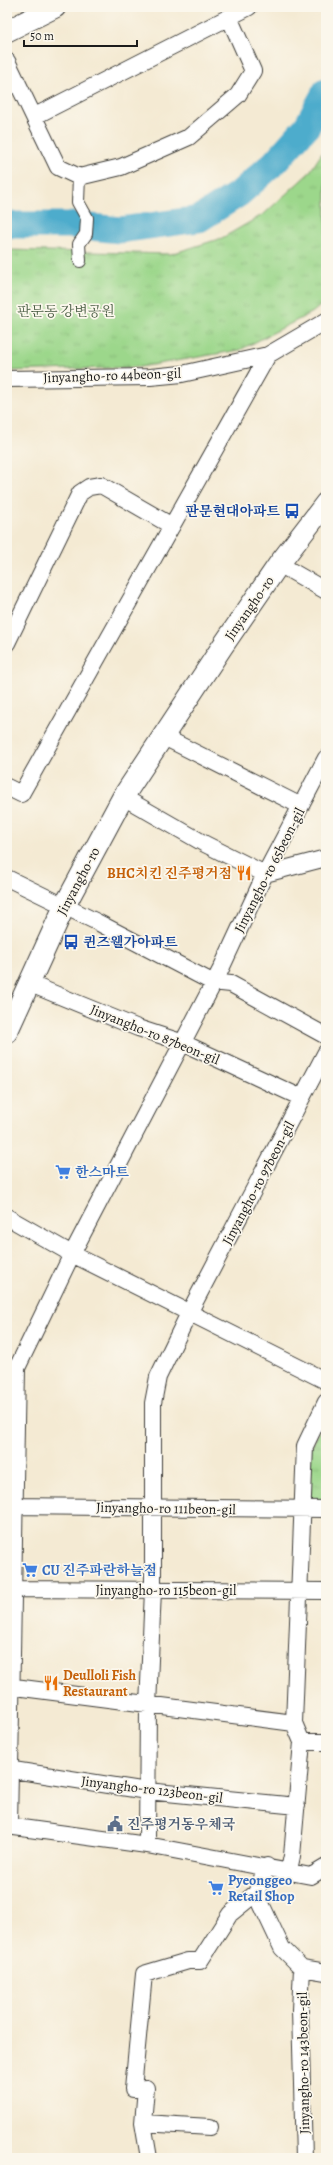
<svg xmlns="http://www.w3.org/2000/svg" width="333" height="2165" font-family="Alegreya,'Noto Serif KR',serif">
  <style>
    .grass { fill: url(#grass-tufts); stroke: #5c7a54 }
    .lines { fill: none; stroke-linecap: round; stroke-linejoin: round }
    .river { stroke: #4eaccc; stroke-width: 27 }
    .pedestrian-casing { stroke: #3c3b37; stroke-width: 14 }
    .minor-casing { stroke: #3c3b37; stroke-width: 18 }
    .tertiary-casing { stroke: #3c3b37; stroke-width: 23 }
    .pedestrian { stroke: #fff; stroke-width: 12 }
    .minor { stroke: #fff; stroke-width: 16 }
    .tertiary { stroke: #fff; stroke-width: 21 }
    .labels { text-anchor: middle; stroke-width: 3.5; stroke-linejoin: round; paint-order: stroke }
    .park-label { font-size: 14px; fill: #495d43; stroke: #fbf7ec }
    .street-label { font-size: 14px; fill: #1c1c1c; stroke: #fbf7ec }
    .transit-label { font-size: 14px; font-weight: bold; fill: #164399; stroke: #fbf7ec; text-anchor: end }
    .food-label { font-size: 14px; font-weight: bold; fill: #c56008; stroke: #fbf7ec; text-anchor: end }
    .shop-label { font-size: 14px; font-weight: bold; fill: #366cbe; stroke: #fbf7ec; text-anchor: start }
    .service-label { font-size: 14px; font-weight: bold; fill: #4e5e75; stroke: #fbf7ec; text-anchor: start }
  </style>
  <defs>
    <pattern id="grass-tufts" width="24" height="20" patternUnits="userSpaceOnUse"><rect width="24" height="20" fill="#9cd78b"/><path d="M3 7l-1-3M5 7V3M7 7l1-3M15 17l-1-3M17 17v-4M19 17l1-3" fill="none" stroke="#86b877"/></pattern>
  </defs>
  <rect width="100%" height="100%" fill="#fbf7ec"/>
  <filter id="ink" filterUnits="userSpaceOnUse"><feTurbulence type="fractalNoise" baseFrequency=".025" numOctaves="2"/><feDisplacementMap in="SourceGraphic" scale="8" xChannelSelector="R" yChannelSelector="G"/><feConvolveMatrix kernelMatrix="1 2 1 2 8 2 1 2 1" color-interpolation-filters="sRGB"/></filter>
  <filter id="wash" filterUnits="userSpaceOnUse"><feTurbulence type="fractalNoise" baseFrequency=".012" numOctaves="4" result="noise"/><feDisplacementMap in="SourceGraphic" scale="16" xChannelSelector="R" yChannelSelector="G"/><feGaussianBlur stdDeviation="0.9" result="paint"/><feColorMatrix in="noise" values="0 0 0 0 0 0 0 0 0 0 0 0 0 0 0 0 0 1.4 0 .05"/><feComposite in="paint" operator="in"/></filter>
  <g filter="url(#wash)">
    <rect width="100%" height="100%" fill="#f4ead3"/>
    <path class="grass" d="M326,147V301L313,312L240,350L140,367L7,371V250L171,254L222,238L264,214L309,173Z
      M326,1418V1502H310L311,1448Z"/>
    <g class="lines">
      <path class="river" d="M7,225H70L120,230L199,219L240,193L275,162L307,126L326,91"/>
    </g>
  </g>
  <g filter="url(#ink)">
    <g class="lines">
      <defs>
        <path id="pedestrian" d="M79,177L78,202L87,218L86,234L79,244L80,261"/>
        <path id="minor" d="M7,61L58,167L79,177L121,167L189,137L238,95L253,71L229,17
          M35,116L249,7
          M7,379L150,377L182,374L268,355L326,321
          M279,564L326,591
          M7,643L80,493L89,487L101,485L172,526
          M162,736L301,806
          M7,787L21,794L268,355
          M123,797L205,844L265,874L326,858
          M7,878L97,922L212,982L231,984L326,1036
          M28,983L138,1028L181,1042L302,1098
          M7,1217L72,1254L326,1381
          M7,1506L326,1509
          M7,1589L326,1591
          M7,1686L294,1723
          M302,1742H326
          M7,1769L147,1791L297,1806
          M7,1826L147,1845L311,1876L326,1867
          M9,1826L17,1368L72,1254L220,971L265,874L326,758
          M147,1845L148,1706L153,1590V1403L158,1377L189,1313L326,1052
          M267,1866L256,1893L282,1948L302,1968L326,1972
          M289,1870L292,1856L302,1742L294,1723L305,1446L326,1402
          M302,1968L300,2010L304,2158
          M143,2123L210,2127
          M149,2158L143,2123L146,2088L133,2089L144,1974L188,1961H200L230,1914L256,1893"/>
        <path id="tertiary" d="M7,31L55,7
          M7,1032L64,907L123,797L222,647L279,564L326,503"/>
      </defs>
      <use href="#pedestrian" class="pedestrian-casing"/>
      <use href="#minor" class="minor-casing"/>
      <use href="#tertiary" class="tertiary-casing"/>
      <use href="#pedestrian" class="pedestrian"/>
      <use href="#minor" class="minor"/>
      <use href="#tertiary" class="tertiary"/>
    </g>
  </g>
  <defs>
    <symbol id="bus-bare" viewBox="-9 -9 18 18"><path d="M-5-6H5V4H4V6H2V4H-2V6H-4V4H-5ZM-3.5-4V0h7V-4ZM-3.5 1.2v1.5H-2V1.2ZM2 1.2v1.5H3.5V1.2Z" fill="#1a4fb4" stroke="#fbf7ec" stroke-width="2.5" paint-order="stroke"/></symbol>
    <symbol id="restaurant-bare" viewBox="-9 -9 18 18"><path d="M-5-6h1v4h1v-4h1v4h1v-4h1v5L-1.5 .5V6h-2V.5L-5-1ZM5-6V6H3V1.5H1.5Q1.5-4 5-6Z" fill="#e8710a" stroke="#fbf7ec" stroke-width="2.5" paint-order="stroke"/></symbol>
    <symbol id="supermarket-bare" viewBox="-9 -9 18 18"><path d="M-6-5.5h2.5l.6 2H6L4.5 2H-2.5L-4.4-4H-6ZM-1.5 3.2a1.3 1.3 0 1 0 .1 0ZM3 3.2a1.3 1.3 0 1 0 .1 0Z" fill="#3f7fe0" stroke="#fbf7ec" stroke-width="2.5" paint-order="stroke"/></symbol>
    <symbol id="civic-bare" viewBox="-9 -9 18 18"><path d="M-.6-6.5H3V-4.5H.6V-3L4-1V1h2V6H-6V1h2V-1L-.6-3ZM-1.2 2.5V6h2.4V2.5Z" fill="#5c6f8a" stroke="#fbf7ec" stroke-width="2.5" paint-order="stroke"/></symbol>
  </defs>
  <g fill-rule="evenodd">
    <use href="#bus-bare" x="281" y="500" width="22" height="22"/>
    <use href="#restaurant-bare" x="233" y="862" width="22" height="22"/>
    <use href="#bus-bare" x="60" y="931" width="22" height="22"/>
    <use href="#supermarket-bare" x="52" y="1161" width="22" height="22"/>
    <use href="#supermarket-bare" x="19" y="1559" width="22" height="22"/>
    <use href="#restaurant-bare" x="40" y="1672" width="22" height="22"/>
    <use href="#civic-bare" x="104" y="1813" width="22" height="22"/>
    <use href="#supermarket-bare" x="205" y="1877" width="22" height="22"/>
  </g>
  <g class="labels">
    <g class="park-label">
      <text x="66" y="316">판문동 강변공원</text>
    </g>
    <g class="street-label">
      <text transform="translate(112 375) rotate(-2)" y="5">Jinyangho-ro 44beon-gil</text>
      <text transform="translate(249 608) rotate(-55)" y="5">Jinyangho-ro</text>
      <text transform="translate(269 870) rotate(-63)" y="5">Jinyangho-ro 65beon-gil</text>
      <text transform="translate(78 881) rotate(-62)" y="5">Jinyangho-ro</text>
      <text transform="translate(155 1034) rotate(22)" y="5">Jinyangho-ro 87beon-gil</text>
      <text transform="translate(258 1183) rotate(-62)" y="5">Jinyangho-ro 97beon-gil</text>
      <text transform="translate(166 1508) rotate(1)" y="5">Jinyangho-ro 111beon-gil</text>
      <text x="166" y="1595">Jinyangho-ro 115beon-gil</text>
      <text transform="translate(152 1789) rotate(7)" y="5">Jinyangho-ro 123beon-gil</text>
      <text transform="translate(303 2063) rotate(-91)" y="5">Jinyangho-ro 143beon-gil</text>
    </g>
    <g class="transit-label">
      <text x="280" y="516">판문현대아파트</text>
      <text x="83" y="947" text-anchor="start">퀸즈웰가아파트</text>
    </g>
    <g class="food-label">
      <text x="232" y="878">BHC치킨 진주평거점</text>
      <text x="63" y="1680" text-anchor="start">Deulloli Fish<tspan x="63" dy="16">Restaurant</tspan></text>
    </g>
    <g class="shop-label">
      <text x="75" y="1177">한스마트</text>
      <text x="42" y="1575">CU 진주파란하늘점</text>
      <text x="228" y="1885">Pyeonggeo<tspan x="228" dy="16">Retail Shop</tspan></text>
    </g>
    <g class="service-label">
      <text x="127" y="1829">진주평거동우체국</text>
    </g>
  </g>
  <rect width="333" height="2165" fill="none" stroke="#fbf7ec" stroke-width="24"/>
  <path d="M24 40v6h113v-6" fill="none" stroke="#1c1c1c" stroke-width="2"/>
  <text x="30" y="40" font-size="12" fill="#1c1c1c" stroke="#fbf7ec" stroke-width="3" paint-order="stroke">50 m</text>
</svg>
